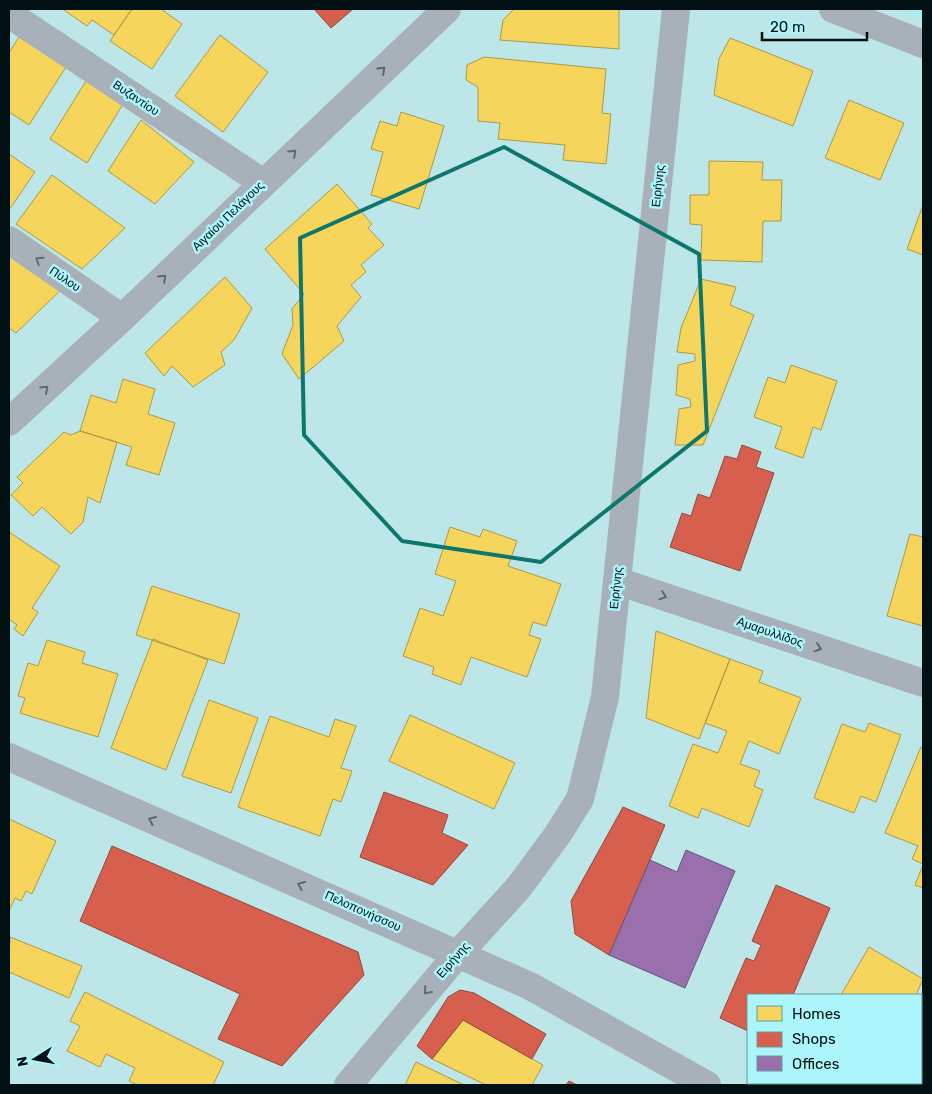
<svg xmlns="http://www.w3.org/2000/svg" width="932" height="1094" font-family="Rubik,sans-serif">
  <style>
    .built { fill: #a9ebf1 }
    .homes { fill: #f6d55c; stroke: #ac9a46 }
    .shops { fill: #d6604d; stroke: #96483c }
    .offices { fill: #9970ab; stroke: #6b537d }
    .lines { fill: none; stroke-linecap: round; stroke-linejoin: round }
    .minor { stroke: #a8b1b9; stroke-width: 28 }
    .tertiary { stroke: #a8b1b9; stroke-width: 28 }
    .oneway { stroke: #5c696e }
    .marked { fill: none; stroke: #0f766e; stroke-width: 4; stroke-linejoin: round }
    .labels { text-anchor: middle; stroke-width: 5; stroke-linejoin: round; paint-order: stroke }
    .street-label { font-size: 12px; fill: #001013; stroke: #abf5fb }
  </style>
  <rect width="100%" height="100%" fill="#bde6e9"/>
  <path class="built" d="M898,9H923V19Z"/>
  <path class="homes" d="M65,9H132L114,35L92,20L87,26L64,10Z
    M132,9H161L182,24L152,69L110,41Z
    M514,9H619V49L500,40L503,20Z
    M220,35L268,72L223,132L175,96Z
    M19,37L66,67L29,125L9,112V53Z
    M730,38L813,71L793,126L714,95L719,59Z
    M484,57L606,69L602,113L611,114L606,164L563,160L565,145L498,139L500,123L478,121V87L466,80L467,65Z
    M86,81L123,104L87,163L50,139Z
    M849,100L904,123L880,180L825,158Z
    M401,112L444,126L419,209L371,195L383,152L371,149L380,121L397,126Z
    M141,120L194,162L155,204L108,171Z
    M9,154L35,172L9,210Z
    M709,161L763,162L762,180H782L781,221H763L762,262L701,260L702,225L690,224V195H709Z
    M52,175L125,228L82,269L16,224Z
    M337,184L372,224L368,228L384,245L361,265L366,272L351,285L361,297L337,326L344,341L299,379L282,354L293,325L292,309L304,294L265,249Z
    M923,205V255L907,249Z
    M9,251L64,287L16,333L9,328Z
    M225,277L252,308L234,340L221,352L225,365L193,387L172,366L164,376L145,353Z
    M701,279L736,287L730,305L754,315L703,445H675L679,409L691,407L690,399L676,395L678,365L695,361V354L677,352L681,328Z
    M791,365L837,381L821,430L813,427L803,458L775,448L782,427L754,417L768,377L785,383Z
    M123,379L155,389L148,414L175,423L159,475L126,465L132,447L80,431L91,395L116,403Z
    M80,431L117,442L100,503L88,497L83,522L71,534L42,507L33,516L11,495L23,483L17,477L64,432L71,435Z
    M450,527L480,537L483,529L517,541L508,566L561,584L546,626L533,622L529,635L541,639L527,677L471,657L461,685L432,674L434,667L403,656L420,608L443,616L456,581L435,574Z
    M9,532L60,566L32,608L38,612L23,636L14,629L17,625L9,619Z
    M910,534L923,537V626L887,616Z
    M152,586L240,614L224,664L136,635Z
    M656,631L730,659L699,739L646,718Z
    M153,639L208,660L166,770L111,748Z
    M47,640L85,652L82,663L118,674L98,737L20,713L25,698L18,696L28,663L38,666Z
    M730,659L763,671L759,682L801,698L779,754L749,741L740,764L760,771L754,786L763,790L749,827L702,808L698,818L669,806L693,744L718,753L727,731L705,723Z
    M209,700L258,718L231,793L182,776Z
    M410,715L515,763L494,809L389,761Z
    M270,716L329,737L335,719L356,726L341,768L352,771L341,802L333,799L320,836L238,807Z
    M869,723L901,735L876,802L861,796L854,813L814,798L842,724L865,732Z
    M921,747L923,748V864L912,859L918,846L885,833Z
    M9,819L56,841L32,894L26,891L21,901L15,898L9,911Z
    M923,865V888L915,885Z
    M10,937L82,966L69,998L9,972Z
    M869,947L923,979L916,995H841Z
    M85,992L224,1062L213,1085H137L129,1081L135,1068L106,1054L100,1067L67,1051L80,1026L70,1021Z
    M463,1020L543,1065L532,1085H486L432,1059Z
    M416,1062L464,1085H405Z
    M825,1083H865L863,1085H829Z"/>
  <path class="shops" d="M314,9H353L331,28Z
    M742,445L761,452L756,467L774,473L740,571L670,547L682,513L691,516L698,494L710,498L725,456L737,459Z
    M384,792L448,815L442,833L468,845L433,885L360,857Z
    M623,807L665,825L609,955L575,934L571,901Z
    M112,846L358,952L364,975L282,1066L218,1039L240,994L80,921Z
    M776,885L830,908L793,995H748V1031L720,1018L746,958L754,961L761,945L752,941Z
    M460,990L474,993L546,1034L532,1059L463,1020L432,1059L417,1046L448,997Z
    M569,1081L577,1085H566Z"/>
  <path class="offices" d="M686,850L735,871L685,988L609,955L650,860L677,872Z"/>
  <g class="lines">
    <path class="minor" d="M9,14L262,182
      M9,240L122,318
      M617,581L923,683"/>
    <path class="tertiary" d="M833,9L923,44
      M9,422L122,318L447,9
      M9,757L530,986L707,1085
      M348,1085L458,954L519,887L558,834L580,799L605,697L676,9"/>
  </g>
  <defs><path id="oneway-chevron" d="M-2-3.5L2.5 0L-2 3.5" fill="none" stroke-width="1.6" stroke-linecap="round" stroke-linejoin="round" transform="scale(1.25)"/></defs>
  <g class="oneway">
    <use href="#oneway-chevron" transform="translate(382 70) rotate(-43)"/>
    <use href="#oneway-chevron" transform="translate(293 153) rotate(-43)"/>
    <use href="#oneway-chevron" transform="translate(39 260) rotate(-146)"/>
    <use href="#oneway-chevron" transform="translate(163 278) rotate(-44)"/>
    <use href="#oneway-chevron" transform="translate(45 389) rotate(-43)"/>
    <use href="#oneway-chevron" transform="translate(663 596) rotate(19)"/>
    <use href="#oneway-chevron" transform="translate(818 648) rotate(19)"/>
    <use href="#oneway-chevron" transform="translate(152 820) rotate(-156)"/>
    <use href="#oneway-chevron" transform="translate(301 885) rotate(-156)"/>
    <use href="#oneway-chevron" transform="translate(427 991) rotate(130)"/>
  </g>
  <path class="marked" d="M504,147L699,254L707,431L541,562L402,541L304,435L300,238Z"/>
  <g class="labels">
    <g class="street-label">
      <text transform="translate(136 98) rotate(34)" y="4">Βυζαντίου</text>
      <text transform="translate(658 186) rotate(-84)" y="4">Ειρήνης</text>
      <text transform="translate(228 216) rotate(-44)" y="4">Αιγαίου Πελάγους</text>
      <text transform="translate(65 279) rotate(34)" y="4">Πύλου</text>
      <text transform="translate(616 588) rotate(-84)" y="4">Ειρήνης</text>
      <text transform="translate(770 632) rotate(19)" y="4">Αμαρυλλίδος</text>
      <text transform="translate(363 911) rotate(24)" y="4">Πελοπονήσσου</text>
      <text transform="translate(453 960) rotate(-49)" y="4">Ειρήνης</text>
    </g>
  </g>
  <rect width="932" height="1094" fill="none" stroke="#001013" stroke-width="20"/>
  <rect x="747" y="994" width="175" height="90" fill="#abf5fb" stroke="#67999e"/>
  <rect x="757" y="1006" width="25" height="15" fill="#f6d55c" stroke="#67999e"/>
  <text x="792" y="1019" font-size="15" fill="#001013">Homes</text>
  <rect x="757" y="1032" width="25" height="15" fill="#d6604d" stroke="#67999e"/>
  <text x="792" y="1044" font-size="15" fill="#001013">Shops</text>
  <rect x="757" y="1056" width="25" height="15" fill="#9970ab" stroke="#67999e"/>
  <text x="792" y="1069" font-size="15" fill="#001013">Offices</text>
  <g transform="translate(35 1059) rotate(259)" stroke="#abf5fb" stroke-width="4" paint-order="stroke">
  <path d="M0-4L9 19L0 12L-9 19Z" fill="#001013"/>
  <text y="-8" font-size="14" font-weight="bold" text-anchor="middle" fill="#001013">N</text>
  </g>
  <path d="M762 32v8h105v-8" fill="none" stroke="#001013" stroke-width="2.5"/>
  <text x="770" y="32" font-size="15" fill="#001013" stroke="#abf5fb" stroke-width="4" paint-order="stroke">20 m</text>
</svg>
